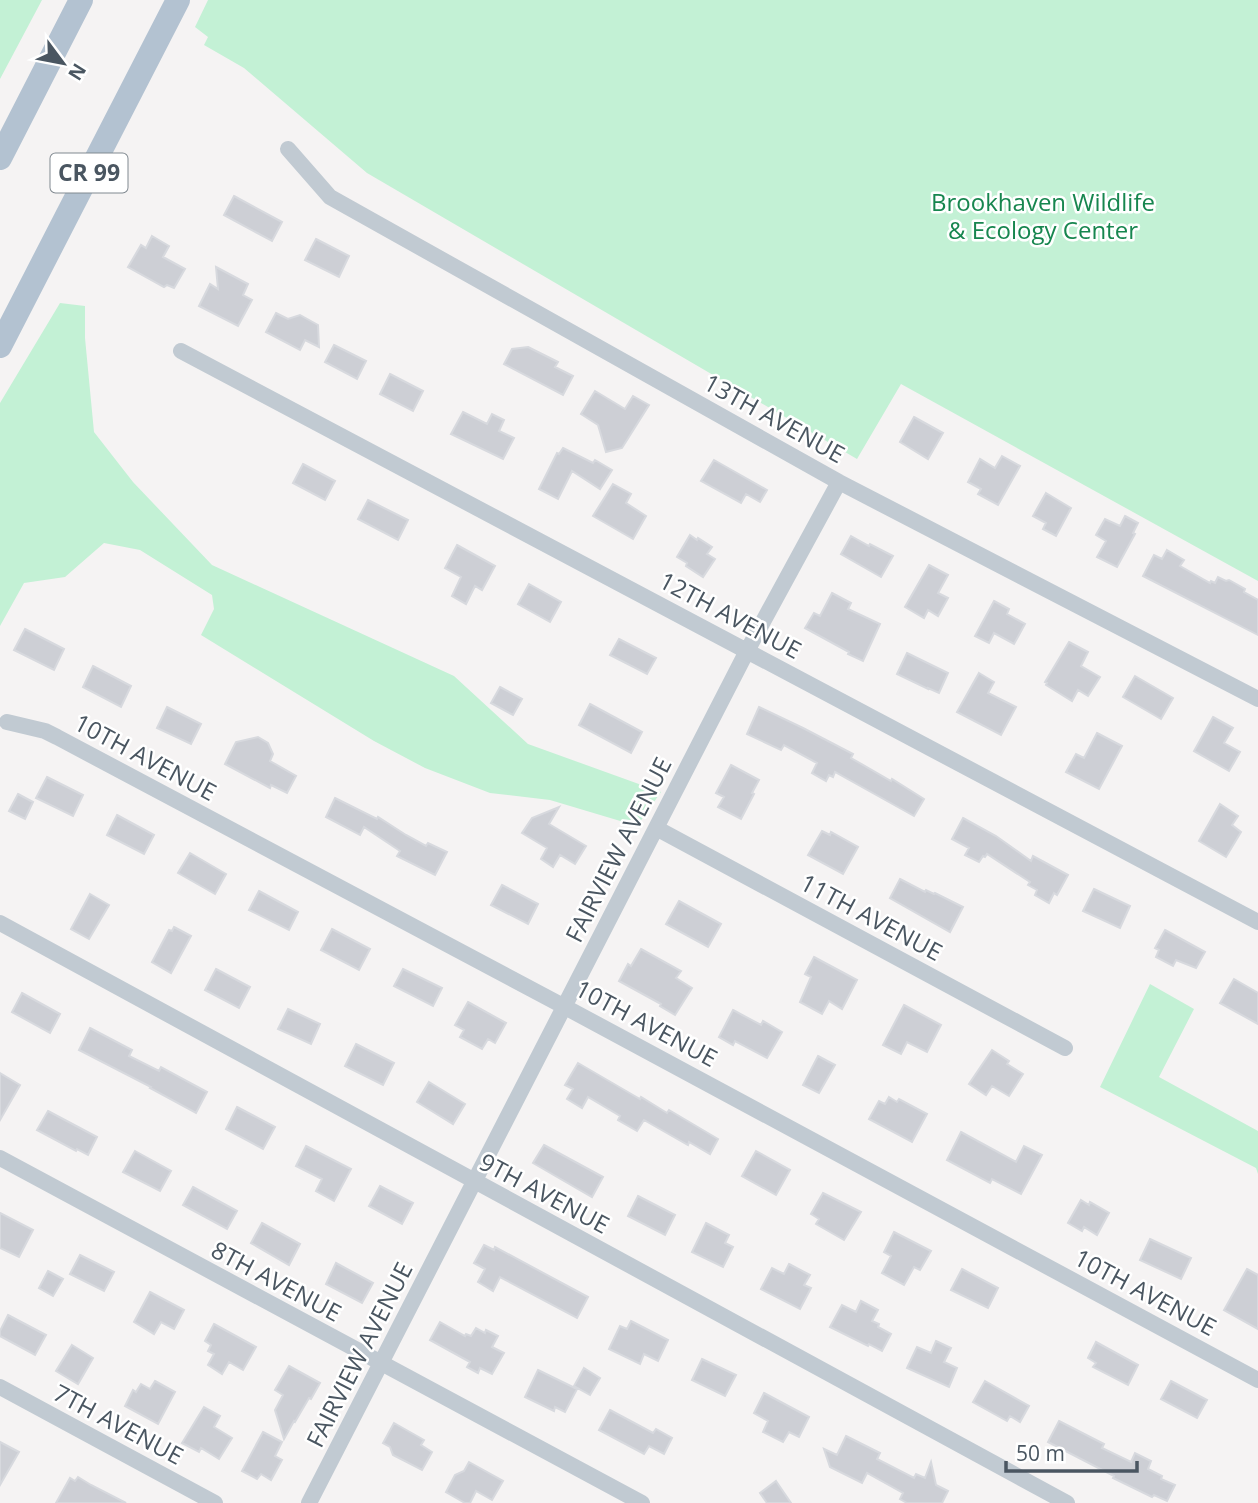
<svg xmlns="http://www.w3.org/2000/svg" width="1258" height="1503" font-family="'Open Sans',sans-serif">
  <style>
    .green { fill: #c3f1d5 }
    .building { fill: #cdcfd5; stroke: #d7d9de; stroke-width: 2 }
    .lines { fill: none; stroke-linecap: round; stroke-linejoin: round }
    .street { stroke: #c1cad2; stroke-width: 16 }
    .primary { stroke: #b3c2d1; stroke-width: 24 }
    .labels { text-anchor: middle; stroke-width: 5; stroke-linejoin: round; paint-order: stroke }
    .shield { fill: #fff; stroke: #808990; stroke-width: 2 }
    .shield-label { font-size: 23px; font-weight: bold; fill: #4a5661 }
    .park-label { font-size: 24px; fill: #17864f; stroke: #fff }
    .street-label { font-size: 24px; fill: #4a5661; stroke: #fff }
  </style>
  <rect width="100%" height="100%" fill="#f5f3f3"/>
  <path class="green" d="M0,0H42L0,79Z
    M208,0H1258V581L901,384L857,459L367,173L244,68L204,45L208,37L195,27Z
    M60,303L85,306V338L94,432L133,482L212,565L454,676L528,744L661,792L637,826L550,800L490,793L425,768L374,741L201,635L214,609L212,595L140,550L104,543L65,577L24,583L0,626V403Z
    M1150,984L1194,1009L1159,1077L1258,1131V1174L1256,1168L1100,1087Z"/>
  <path class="building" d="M234,196L282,222L272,241L224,215Z
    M152,236L169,246L163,257L185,269L174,288L167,285L164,287L128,267L141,245L146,248Z
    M316,239L349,256L339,277L305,260Z
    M216,267L248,284L243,295L252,300L238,326L199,306L210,284L218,289Z
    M276,313L288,319L300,315L318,325L319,347L305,340L300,350L266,332Z
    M334,345L366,361L357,379L325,362Z
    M528,347L558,362L555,367L573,376L563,395L504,364L512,349Z
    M390,374L423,391L413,411L380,394Z
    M595,391L625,409L633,396L649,405L622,448L606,452L598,425L581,414Z
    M463,412L487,424L492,414L504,420L499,431L514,438L503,459L451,434Z
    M914,417L943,433L928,459L900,442Z
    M563,448L593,463L595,460L612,470L600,489L572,471L558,499L539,489L557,453L559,454Z
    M1002,456L1020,466L998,505L978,494L981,489L968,482L980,459L995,468Z
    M714,460L767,490L760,502L746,494L741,503L701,481Z
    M303,464L335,481L325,500L293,483Z
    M613,484L631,494L626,503L646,516L633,539L593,516Z
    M1046,493L1071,508L1056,536L1043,529L1046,523L1033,516Z
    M368,500L408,520L398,540L358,519Z
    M1125,516L1138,523L1133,533L1135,534L1117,567L1097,557L1106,541L1096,535L1105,519L1120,526Z
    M690,535L697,540L698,538L712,547L707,554L715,559L703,577L686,566L687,563L677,557Z
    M851,536L869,546L870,544L893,556L881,577L841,554Z
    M457,545L495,566L482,590L475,586L466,604L452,596L461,577L445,568Z
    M1167,550L1184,560L1180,566L1210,583L1211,581L1215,583L1218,577L1226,581L1229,580L1245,589L1244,592L1258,600V635L1143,576L1154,555L1162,559Z
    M929,565L948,575L938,593L948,598L938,616L928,610L924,618L905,607Z
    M529,584L561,602L550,622L518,604Z
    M832,593L851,603L848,609L880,624L863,661L848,654L849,652L805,628L814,613L820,616Z
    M994,601L1009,609L1007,614L1025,624L1014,644L994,633L989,643L975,636Z
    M25,629L64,649L54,670L14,650Z
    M619,639L656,658L647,674L610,655Z
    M1069,642L1088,652L1081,666L1100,677L1088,696L1078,690L1072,701L1046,685L1047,683L1045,682Z
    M907,653L948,673L939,693L928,688V689L897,674Z
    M93,666L131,686L121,707L83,687Z
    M979,673L994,682L988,693L1016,707L1001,735L957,712Z
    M1135,676L1173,698L1161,719L1123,697Z
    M500,687L522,699L513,715L491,703Z
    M590,704L642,732L631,753L579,725Z
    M167,707L201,724L191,744L157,728Z
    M759,707L803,728L853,754L851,758L891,781L892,779L924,799L914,816L835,772L833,777L829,775L826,781L812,773L817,763L784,745L781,750L747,734Z
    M1213,717L1233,728L1224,743L1240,752L1229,771L1194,751Z
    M1097,733L1122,746L1099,789L1066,772L1076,754L1084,758Z
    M258,737L268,743L273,754L270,761L296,776L287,793L271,785L270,788L225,764L236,742Z
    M731,765L759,780L752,793L754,794L741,819L718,807L724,797L716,793Z
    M47,777L83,795L73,816L36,798Z
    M18,794L33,802L25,819L9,811Z
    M335,798L377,819L378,817L406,835L426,846L428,843L447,852L435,875L397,856L400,851L364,827L360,835L326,817Z
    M1220,804L1238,816L1232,825L1241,832L1226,857L1199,841Z
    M559,807L549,824L586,846L575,864L560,855L553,867L541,859L547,848L522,833L532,818Z
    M117,815L154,835L144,854L107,835Z
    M963,818L996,836L1031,861L1033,856L1068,875L1057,895L1054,893L1049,903L1035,895L1037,890L1028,885L1030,882L987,854L985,857L983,856L979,862L965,855L969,848L952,839Z
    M822,831L830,835L831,832L858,847L843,874L808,855Z
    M190,853L226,874L215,894L178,873Z
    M900,879L925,892L926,890L934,894L935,893L963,907L950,932L890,898Z
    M502,885L538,904L528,924L491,905Z
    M1094,889L1130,906L1120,928L1083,911Z
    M259,891L298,912L289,930L249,910Z
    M90,894L109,905L89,939L71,929Z
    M679,901L721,924L708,947L666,924Z
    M174,927L191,936L171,973L152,962L169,930L172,931Z
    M332,929L370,949L359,970L321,950Z
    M1165,930L1205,952L1196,968L1176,960L1173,966L1156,957L1159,950L1155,948Z
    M641,949L681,971L676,978L692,988L675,1015L660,1006L661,1004L619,981L628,964L631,966Z
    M814,957L857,980L842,1009L829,1001L822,1014L800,1002L811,977L805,974Z
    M216,969L250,987L239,1008L205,990Z
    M403,969L442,988L433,1006L394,986Z
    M1234,979L1258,993V1024L1220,1003Z
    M22,993L60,1014L50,1033L12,1012Z
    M468,1002L506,1023L495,1043L488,1039L482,1049L460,1037L464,1030L455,1025Z
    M904,1005L941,1025L927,1052L907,1042L901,1054L883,1045Z
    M288,1009L320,1024L311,1044L278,1029Z
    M733,1010L761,1025L763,1021L782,1032L767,1058L735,1041L733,1045L719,1037Z
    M90,1028L132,1050L129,1056L159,1071L161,1067L207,1092L196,1113L150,1088L151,1087L79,1050Z
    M356,1044L394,1063L383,1085L345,1066Z
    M992,1050L1009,1061L1007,1064L1023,1074L1009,1096L992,1086L986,1095L969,1084Z
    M818,1056L835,1065L819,1093L803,1085Z
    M578,1063L633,1095L640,1099L641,1097L667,1113L669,1110L718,1139L710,1154L689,1142L688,1145L644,1120L637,1131L618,1120L620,1116L588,1097L582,1108L567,1099L573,1089L565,1085Z
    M0,1073L20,1085L0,1120Z
    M429,1082L465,1104L453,1124L417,1102Z
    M889,1097L897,1102L899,1099L927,1114L912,1142L869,1119L879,1101L885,1104Z
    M237,1107L275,1127L263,1149L226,1129Z
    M48,1111L97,1137L88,1155L77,1149L76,1151L37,1130Z
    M961,1132L1016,1162L1024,1146L1042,1155L1021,1194L992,1179L990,1183L947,1160Z
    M544,1145L603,1177L592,1197L533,1163Z
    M306,1146L351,1169L334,1201L316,1191L322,1179L296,1166Z
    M135,1151L171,1171L160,1191L123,1172Z
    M756,1151L790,1170L776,1195L742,1176Z
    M380,1186L413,1203L402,1224L369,1206Z
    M193,1187L237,1211L227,1229L183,1205Z
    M823,1193L861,1212L844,1240L816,1224L819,1219L811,1214Z
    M638,1196L675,1215L665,1235L628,1216Z
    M1081,1200L1089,1205L1090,1202L1109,1213L1097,1235L1084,1227L1082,1231L1068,1223Z
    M0,1213L33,1230L19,1257L0,1248Z
    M262,1223L300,1244L289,1265L251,1243Z
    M706,1223L729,1235L725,1243L733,1247L723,1267L692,1252Z
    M894,1232L931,1251L920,1270L914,1267L904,1285L882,1273L891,1256L884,1252Z
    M1150,1239L1191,1258L1181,1279L1140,1260Z
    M484,1245L494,1250L495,1247L588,1297L577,1318L500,1277L493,1291L478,1282L485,1269L474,1263Z
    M80,1255L114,1272L104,1291L70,1274Z
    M336,1263L373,1283L362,1303L326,1284Z
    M789,1264L810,1275L804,1285L811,1288L800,1309L761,1289L772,1268L784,1274Z
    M962,1269L998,1288L988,1308L951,1290Z
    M1247,1269L1258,1275V1329L1224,1310Z
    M48,1271L63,1279L53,1296L39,1288Z
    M150,1292L184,1310L174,1329L161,1322L154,1334L134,1322Z
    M861,1301L878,1310L872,1321L879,1324L878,1327L891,1334L882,1351L869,1344L868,1346L830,1327L842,1305L856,1312Z
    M8,1315L46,1335L35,1355L0,1336V1331Z
    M631,1321L668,1340L658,1361L644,1354L640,1364L609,1349L620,1326L627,1329Z
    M440,1322L465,1336L466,1334L471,1336L476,1328L485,1333L486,1330L498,1336L492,1347L504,1353L492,1374L480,1368L478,1373L467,1367L470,1362L430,1340Z
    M214,1324L256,1347L243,1370L229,1362L222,1374L208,1365L214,1354L208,1351L211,1345L205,1341Z
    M936,1341L951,1348L944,1362L957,1368L949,1387L907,1368L917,1347L931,1353Z
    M1096,1342L1138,1365L1128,1385L1093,1367L1096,1363L1088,1358Z
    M72,1345L93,1358L78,1384L56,1371Z
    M702,1359L736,1375L725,1396L692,1380Z
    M289,1366L320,1383L311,1399L309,1398L295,1422L294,1421L284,1439L275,1410L283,1395L275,1390Z
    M584,1368L600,1378L590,1395L574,1386Z
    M538,1370L577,1389L565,1412L555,1407L554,1411L525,1397Z
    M155,1381L175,1392L158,1424L125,1406L133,1390L136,1392L141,1384L150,1389Z
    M985,1381L1029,1406L1020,1422L1010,1416L1007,1421L973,1402Z
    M1171,1381L1207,1400L1197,1418L1161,1399Z
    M764,1393L809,1417L799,1437L789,1432L783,1442L763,1432L768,1421L754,1413Z
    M204,1407L220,1416L214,1427L232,1438L219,1459L201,1448L199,1452L182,1443Z
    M610,1410L653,1433L656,1429L672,1438L664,1454L649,1446L644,1454L599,1430Z
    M1059,1421L1104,1444L1102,1448L1131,1462L1135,1453L1151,1461L1148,1469L1162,1476L1161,1479L1175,1485L1167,1501L1154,1495L1152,1497L1113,1478L1114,1476L1048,1442Z
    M394,1423L424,1440L421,1445L432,1452L422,1470L393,1455L390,1447L383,1443Z
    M263,1432L282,1442L275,1456L282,1460L271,1480L261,1474L257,1479L242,1471Z
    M846,1436L880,1453L877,1459L914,1478L916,1474L925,1478L931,1462L936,1485L948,1491L942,1503H907L900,1499L903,1493L867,1473L862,1483L830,1467L824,1449L837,1455Z
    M0,1442L19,1452L0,1485Z
    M469,1462L503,1481L492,1500L476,1491L470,1503H465L446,1492L455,1475L464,1471Z
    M78,1477L91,1485L126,1503H56L70,1478L75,1481Z
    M776,1481L791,1503H767L760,1493Z"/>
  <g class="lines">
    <path class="street" d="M288,149L330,197L839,482L1258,699
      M181,351L1258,922
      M7,722L45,731L57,737L565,1007L1258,1380
      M656,828L1065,1048
      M0,923L1067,1503
      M0,1158L642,1503
      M0,1387L215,1503
      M309,1503L747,651L839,482"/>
    <path class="primary" d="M0,158L81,0
      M0,346L178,0"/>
  </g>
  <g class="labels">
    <rect class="shield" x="50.5" y="153.5" width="77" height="39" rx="5"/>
    <g class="shield-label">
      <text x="89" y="181">CR 99</text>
    </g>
    <g class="park-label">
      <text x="1043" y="211">Brookhaven Wildlife<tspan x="1043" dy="28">&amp; Ecology Center</tspan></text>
    </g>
    <g class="street-label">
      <text transform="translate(774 419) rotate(29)" y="8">13TH AVENUE</text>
      <text transform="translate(730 616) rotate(28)" y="8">12TH AVENUE</text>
      <text transform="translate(145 758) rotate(28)" y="8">10TH AVENUE</text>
      <text transform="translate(619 850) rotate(-63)" y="8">FAIRVIEW AVENUE</text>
      <text transform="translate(871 918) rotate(28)" y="8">11TH AVENUE</text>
      <text transform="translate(646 1024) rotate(28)" y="8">10TH AVENUE</text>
      <text transform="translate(544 1194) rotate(28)" y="8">9TH AVENUE</text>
      <text transform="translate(276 1282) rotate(28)" y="8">8TH AVENUE</text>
      <text transform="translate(1145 1293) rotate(28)" y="8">10TH AVENUE</text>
      <text transform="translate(360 1355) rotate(-63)" y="8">FAIRVIEW AVENUE</text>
      <text transform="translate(118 1425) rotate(28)" y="8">7TH AVENUE</text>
    </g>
  </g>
  <g transform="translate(63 63) rotate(122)" stroke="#ffffff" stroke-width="5" paint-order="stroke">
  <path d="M0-5L12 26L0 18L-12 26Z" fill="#4a5661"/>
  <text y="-10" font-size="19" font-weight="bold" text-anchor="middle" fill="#4a5661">N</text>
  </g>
  <path d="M1006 1461v10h131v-10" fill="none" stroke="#4a5661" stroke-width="3.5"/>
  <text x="1016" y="1461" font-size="21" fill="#4a5661" stroke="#ffffff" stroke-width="5" paint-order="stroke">50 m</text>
</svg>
